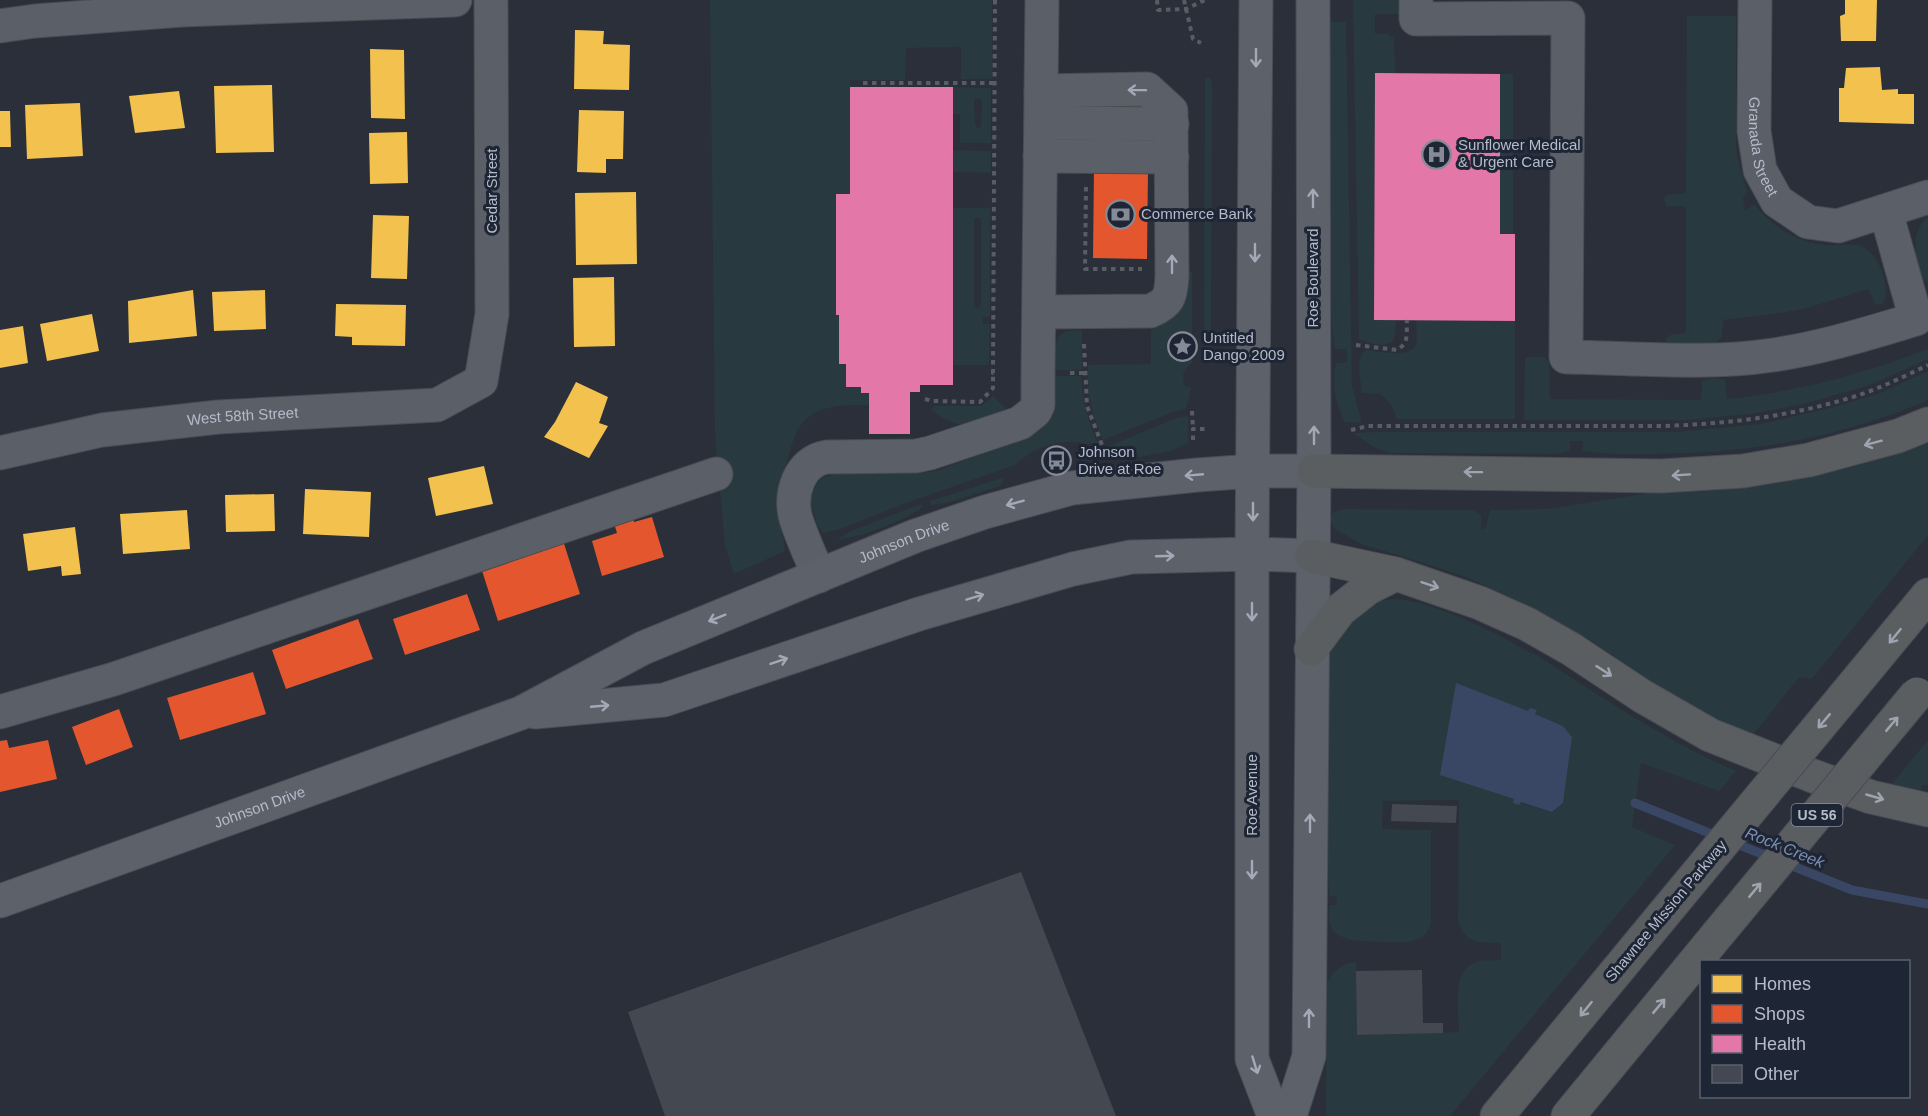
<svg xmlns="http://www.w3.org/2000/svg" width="1928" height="1116" font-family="Helvetica,sans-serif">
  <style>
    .green { fill: #28393f; fill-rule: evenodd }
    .water { fill: #394764 }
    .homes { fill: #f2c14e }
    .shops { fill: #e4572e }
    .health { fill: #e377a8 }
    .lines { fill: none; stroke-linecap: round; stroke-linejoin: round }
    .stream { stroke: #394764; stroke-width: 9 }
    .building { fill: #444850 }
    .minor-casing { stroke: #494c53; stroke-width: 35 }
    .major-casing { stroke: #494c56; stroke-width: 35 }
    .highway-casing { stroke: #484b55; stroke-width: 35 }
    .path { stroke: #585d64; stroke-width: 4; stroke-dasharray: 4.5 4.5; stroke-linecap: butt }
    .minor { stroke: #5b5f67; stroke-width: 33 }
    .major { stroke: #5d6169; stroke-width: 33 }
    .highway { stroke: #5b5e61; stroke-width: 33 }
    .highway-bridge-casing { stroke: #484b55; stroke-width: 35; stroke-linecap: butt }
    .highway-bridge { stroke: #5b5e61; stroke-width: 33 }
    .oneway { stroke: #a3a9b7 }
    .oneway2 { stroke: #a3a9b6 }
    .oneway3 { stroke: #9ea4b0 }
    .labels { text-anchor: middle; stroke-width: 6; stroke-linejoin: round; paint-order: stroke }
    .shield { fill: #1e2534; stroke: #888e9d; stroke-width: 1.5 }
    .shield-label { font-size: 14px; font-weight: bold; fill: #b5bbca }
    .poi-label { font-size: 15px; fill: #b5bbca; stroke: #1e2534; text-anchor: start }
    .street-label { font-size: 15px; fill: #b5bbca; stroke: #1e2534 }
    .water-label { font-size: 16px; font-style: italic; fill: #7c8eb1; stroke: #1e2534 }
  </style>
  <rect width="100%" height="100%" fill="#2b2f39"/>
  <path class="green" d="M710,0H992V79H961V47L906,48L905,80H850V194H836V315H839V364H846V387H861L869,393V405C848,405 819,404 803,422C794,432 790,452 786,465C781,479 776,495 777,510C778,524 785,537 785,551L734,574L725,546L715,434Z
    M1353,0H1399V14H1375V34H1389V37H1394L1395,73H1375L1374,320H1396L1394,340C1385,349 1370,343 1359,339Z
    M1687,16H1736V144L1737,156L1747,192L1743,198L1745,211L1754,204C1772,227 1798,244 1829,245C1840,246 1854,241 1865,248C1879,256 1893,291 1882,304L1876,305L1868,289L1807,308L1781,313L1723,320L1722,337L1715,343H1667L1666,341V338L1670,335L1686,333V207L1666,206L1664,198L1666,195L1686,193Z
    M1330,22H1346L1352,386L1362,423L1345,422C1336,406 1331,381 1336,363L1347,362L1346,349H1335L1332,324L1330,234Z
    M1500,74H1513V234H1500Z
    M1205,78H1210L1212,84L1211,346L1210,355H1204Z
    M953,87L991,88V143H960V114H953ZM977,98L981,99L982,101L981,125L979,128H977L975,124L974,100Z
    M953,150L991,151V173L953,172Z
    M953,208H990V316L983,317V324H990L989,365H953ZM977,217L981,219V304L980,307L977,309L974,306V219Z
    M1928,216V282L1924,280C1914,261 1910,232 1928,216Z
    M1179,272H1192V363C1183,369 1182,375 1184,385L1191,388L1186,409L1173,412L1103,440C1091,410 1087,397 1088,365L1151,364V329L1166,316Z
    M1416,320L1515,321V419H1397L1391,405L1381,394L1362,393C1361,381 1354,357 1366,350C1377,351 1412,359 1416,344C1418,337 1416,327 1416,320Z
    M1082,330V370H1055C1056,345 1050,330 1082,330Z
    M1928,349V359L1870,385L1804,404L1750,414L1686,420H1524L1525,357H1543L1549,361L1550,399L1701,400L1702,381C1708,378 1719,377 1725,380L1727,399C1800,391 1860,375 1928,349Z
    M1928,371V400C1842,438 1745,454 1652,454C1629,454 1606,455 1583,451V441H1570V451L1556,454L1391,453L1375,448L1353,433L1375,432H1675L1760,424L1830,408L1878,394Z
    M1055,376H1081C1083,403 1087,419 1098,443C1089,445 1084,443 1075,442C1052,441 1031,449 1015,465L906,503L840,529L823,533L817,525L810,499L815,486L823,477L842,473L928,472L939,470L1031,436C1053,421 1054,401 1055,376Z
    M993,396L1007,410C976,422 960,435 931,409L934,406H981Z
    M1188,416V443L1171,451L1123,460L1102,449L1176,418Z
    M1928,443V535L1812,679L1799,677L1753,735L1702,712L1654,684L1595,643L1540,611L1469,578L1402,556L1363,545L1335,529L1329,520L1332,513L1343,509L1474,510L1481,515V530L1486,528L1490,510L1546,509L1651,493L1710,491L1781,483L1849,468Z
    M1005,477L1000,486L947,503L931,505L930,501Z
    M921,504L923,507C905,520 859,539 837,539L851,531Z
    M1392,599C1425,599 1476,624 1506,639C1516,644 1524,651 1535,654C1600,696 1664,740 1736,771L1719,791L1641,763L1632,827L1675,845L1450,1116H1326L1327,982C1335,971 1342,962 1356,962L1357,1035L1459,1032C1459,1011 1450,970 1477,962C1484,959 1493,961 1501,960V943C1480,943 1464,944 1458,920L1459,800L1383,801L1382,829L1431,830V920C1430,927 1428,933 1422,937C1411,944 1397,942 1385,942C1359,941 1321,944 1330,905H1337L1336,897L1330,896L1328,883L1329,655L1335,633L1371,603ZM1530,708L1537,710L1535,714L1563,726L1572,737L1563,803L1552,812L1520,802L1519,805L1514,799Z
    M1928,740V785H1922L1921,790L1908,789L1891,785Z"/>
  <path class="water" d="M1456,683L1528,711L1530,708L1537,710L1535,714L1563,726L1572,737L1563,803L1552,812L1521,802L1519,805L1513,803L1514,799L1440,775Z"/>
  <path class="homes" d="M1845,0H1877L1876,41H1841L1840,16L1845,14Z
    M575,30L604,31L603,44L630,45L629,90L574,89Z
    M370,49L404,50L405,119L371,118Z
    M1880,67L1882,90L1898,89V94H1914V124L1839,122V88H1844L1846,68Z
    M272,85L274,152L216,153L214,86Z
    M179,91L185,128L135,133L129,96Z
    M80,103L83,156L27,159L25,105Z
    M579,110L624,111L623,159H606V173L577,172Z
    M0,111H10L11,147H0Z
    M407,132L408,183L370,184L369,133Z
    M636,192L637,264L576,265L575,193Z
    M373,215L409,216L407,279L371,278Z
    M614,277L615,346L574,347L573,278Z
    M193,290L197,336L129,343L128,301Z
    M265,290L266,329L214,331L212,292Z
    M336,304L406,305L405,346L352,345V337L335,336Z
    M92,314L99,351L47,361L40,324Z
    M23,326L28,363L0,368V330Z
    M576,382L608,397L599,423L608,426L589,458L544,437L555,422Z
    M484,466L493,504L436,516L428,478Z
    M305,489L371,492L369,537L303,534Z
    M274,494L275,531L226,532L225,495Z
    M187,510L190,549L123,554L120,514Z
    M75,527L81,574L62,576L61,566L28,571L23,534Z"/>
  <path class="shops" d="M1097,97L1145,98V169H1148L1147,259L1093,258L1094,168H1097Z
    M631,511L634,522L652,517L664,557L602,576L592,541L617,533L612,517Z
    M560,531L580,594L498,621L478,558Z
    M467,594L480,630L405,655L393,619Z
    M358,619L373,659L286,689L272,650Z
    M253,672L266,714L180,740L167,698Z
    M119,709L133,747L86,765L72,727Z
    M7,740L9,748L48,740L57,779L0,792V741Z"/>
  <path class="health" d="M1375,73L1500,74V234H1515V321L1374,320Z
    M850,87H953V385H920V392H910V434H869V393H861V387H846V364H839V315H836V194H850Z"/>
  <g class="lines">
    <path class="stream" d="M1635,803L1719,837
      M1732,842L1772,858
      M1785,863L1852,890L1928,904"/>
  </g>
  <path class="building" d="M1392,804L1457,806L1456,823L1391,821Z
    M1021,872L1116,1116H665L628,1012Z
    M1422,970L1423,1023H1443V1033L1357,1035L1356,971Z"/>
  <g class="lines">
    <defs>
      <g id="minor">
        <path d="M1416,0V19L1568,18L1566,357C1635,358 1706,365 1773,355C1822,348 1869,333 1916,319L1886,212"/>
        <path id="s1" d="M1755,0L1754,131L1760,170L1777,201L1808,222L1838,226L1928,197"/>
        <path d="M0,26L35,21L182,10L455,0"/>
        <path d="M1041,123L1172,124"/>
        <path d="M1040,156L1172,157"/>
        <path d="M1039,312L1150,311C1169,303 1171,297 1172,276L1171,111L1147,89L1041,91"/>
        <path id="s2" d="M0,453L102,430L218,417L437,405L481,381L492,314L491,0"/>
        <path d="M819,576C811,557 802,538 796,519C789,494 799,461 827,457L916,456L930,453L1020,423L1035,411L1038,405V373L1042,0"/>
        <path d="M0,712L114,679L716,474"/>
      </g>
      <g id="major">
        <path d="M1256,0L1252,554V1059L1274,1116"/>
        <path d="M535,712L664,700L919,614L1073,569L1131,557L1252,554L1312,556"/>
        <path id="s3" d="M0,901L521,713L643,648L915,536L985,512L1072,488L1197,475L1253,471H1314"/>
        <path d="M1290,1116L1309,1056L1314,471L1313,0"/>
      </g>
      <path id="highway" d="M1314,471L1661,476L1743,471L1809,460L1898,436L1928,424
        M1312,556L1396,574L1480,603L1527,624L1571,649L1642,696L1710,735L1813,776L1871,797L1928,810
        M1311,649L1340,610L1368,588L1396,574
        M1861,676L1928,595
        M1497,1116L1663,915
        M1568,1116L1717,935"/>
    </defs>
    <use href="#minor" class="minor-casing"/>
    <use href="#major" class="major-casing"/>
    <use href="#highway" class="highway-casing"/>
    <path class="path" d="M995,0L993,373H997
      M1157,0L1158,10L1186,9L1205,0
      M1184,0L1193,39L1201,43
      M863,83H995
      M1086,187L1085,269H1142
      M1084,344L1087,406L1102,445
      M1356,345L1397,350C1410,342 1406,333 1407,320
      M1070,373H1084
      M925,399L933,401L980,402L993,388V373
      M1192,411L1193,429
      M1351,430L1368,426H1662C1728,424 1793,416 1856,396C1881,388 1905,376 1928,365
      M1193,440V429H1207"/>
    <use href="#minor" class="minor"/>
    <use href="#major" class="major"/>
    <use href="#highway" class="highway"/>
    <defs>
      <path id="highway-bridge" d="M1663,915L1861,676
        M1717,935L1917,694"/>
    </defs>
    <use href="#highway-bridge" class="highway-bridge-casing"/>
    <use href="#highway-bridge" class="highway-bridge"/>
  </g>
  <defs><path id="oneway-shaft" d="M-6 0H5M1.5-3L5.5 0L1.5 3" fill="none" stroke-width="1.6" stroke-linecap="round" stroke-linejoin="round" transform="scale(1.5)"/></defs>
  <g class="oneway">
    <use href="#oneway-shaft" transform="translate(1256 58) rotate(90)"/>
    <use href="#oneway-shaft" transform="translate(1313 198) rotate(-90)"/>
    <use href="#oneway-shaft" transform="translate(1255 253) rotate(90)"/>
    <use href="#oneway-shaft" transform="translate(1314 435) rotate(-90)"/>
    <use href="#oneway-shaft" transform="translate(1194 475) rotate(175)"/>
    <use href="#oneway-shaft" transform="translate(1015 503) rotate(165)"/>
    <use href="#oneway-shaft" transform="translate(1253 512) rotate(90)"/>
    <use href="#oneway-shaft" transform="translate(1165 556) rotate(-2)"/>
    <use href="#oneway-shaft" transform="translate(975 597) rotate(-17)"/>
    <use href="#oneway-shaft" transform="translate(1252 612) rotate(90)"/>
    <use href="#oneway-shaft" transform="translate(717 618) rotate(158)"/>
    <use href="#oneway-shaft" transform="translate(779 661) rotate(-19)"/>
    <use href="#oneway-shaft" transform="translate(600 706) rotate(-5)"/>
    <use href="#oneway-shaft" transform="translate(1310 823) rotate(-90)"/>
    <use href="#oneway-shaft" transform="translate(1252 870) rotate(90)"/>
    <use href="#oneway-shaft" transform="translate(1309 1018) rotate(-90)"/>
    <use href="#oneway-shaft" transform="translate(1255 1065) rotate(73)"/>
  </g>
  <g class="oneway2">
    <use href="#oneway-shaft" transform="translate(1137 90) rotate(-179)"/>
    <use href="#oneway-shaft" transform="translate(1172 264) rotate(-90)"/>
  </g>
  <g class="oneway3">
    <use href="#oneway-shaft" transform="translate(1873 443) rotate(165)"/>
    <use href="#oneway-shaft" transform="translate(1473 472) rotate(-179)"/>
    <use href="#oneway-shaft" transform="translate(1681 475) rotate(176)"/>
    <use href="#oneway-shaft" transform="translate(1430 585) rotate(18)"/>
    <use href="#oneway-shaft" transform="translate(1895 636) rotate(129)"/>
    <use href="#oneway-shaft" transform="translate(1604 671) rotate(33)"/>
    <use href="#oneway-shaft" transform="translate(1824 721) rotate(130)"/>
    <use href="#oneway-shaft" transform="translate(1892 724) rotate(-50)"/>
    <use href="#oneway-shaft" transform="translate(1875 797) rotate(16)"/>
    <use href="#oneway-shaft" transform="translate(1755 890) rotate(-50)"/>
    <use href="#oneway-shaft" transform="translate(1659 1006) rotate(-50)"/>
    <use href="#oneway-shaft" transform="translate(1586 1009) rotate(129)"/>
  </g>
  <defs>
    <symbol id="hospital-ring" viewBox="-11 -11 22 22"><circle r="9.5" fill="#1e2534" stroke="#858a97" stroke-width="1.5"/><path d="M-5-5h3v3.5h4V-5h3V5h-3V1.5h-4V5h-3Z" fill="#858a97"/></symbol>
    <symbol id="bank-ring" viewBox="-11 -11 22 22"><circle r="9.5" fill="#1e2534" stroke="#858a97" stroke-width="1.5"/><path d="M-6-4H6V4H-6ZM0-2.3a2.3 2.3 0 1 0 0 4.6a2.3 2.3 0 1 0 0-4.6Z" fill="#858a97"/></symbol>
    <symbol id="sight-ring" viewBox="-11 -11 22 22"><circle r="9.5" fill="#1e2534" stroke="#858a97" stroke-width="1.5"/><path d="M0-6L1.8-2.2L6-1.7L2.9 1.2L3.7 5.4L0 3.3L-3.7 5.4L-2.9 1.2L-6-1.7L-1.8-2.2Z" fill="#858a97"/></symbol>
    <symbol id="bus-ring" viewBox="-11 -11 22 22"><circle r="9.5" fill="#1e2534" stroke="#858a97" stroke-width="1.5"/><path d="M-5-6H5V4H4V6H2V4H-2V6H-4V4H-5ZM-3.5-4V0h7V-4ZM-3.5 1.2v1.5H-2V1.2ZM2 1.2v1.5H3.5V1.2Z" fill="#858a97"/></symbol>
  </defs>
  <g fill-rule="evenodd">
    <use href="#hospital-ring" x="1420" y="138" width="33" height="33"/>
    <use href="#bank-ring" x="1104" y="198" width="33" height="33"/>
    <use href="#sight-ring" x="1166" y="330" width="33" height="33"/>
    <use href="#bus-ring" x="1040" y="444" width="33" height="33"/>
  </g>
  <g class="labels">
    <rect class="shield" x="1791.5" y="804" width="51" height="22" rx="4.5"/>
    <g class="shield-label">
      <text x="1817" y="820">US 56</text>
    </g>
    <g class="poi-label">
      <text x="1458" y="150">Sunflower Medical<tspan x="1458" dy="17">&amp; Urgent Care</tspan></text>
      <text x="1141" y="219">Commerce Bank</text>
      <text x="1203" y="343">Untitled<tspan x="1203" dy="17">Dango 2009</tspan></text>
      <text x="1078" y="457">Johnson<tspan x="1078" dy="17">Drive at Roe</tspan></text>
    </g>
    <g class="street-label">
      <text dy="5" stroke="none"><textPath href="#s1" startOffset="148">Granada Street</textPath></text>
      <text transform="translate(492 191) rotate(-90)" y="5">Cedar Street</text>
      <text transform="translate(1313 278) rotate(-90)" y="5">Roe Boulevard</text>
      <text dy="5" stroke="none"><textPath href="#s2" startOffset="246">West 58th Street</textPath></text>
      <text dy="5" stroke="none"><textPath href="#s3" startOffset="974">Johnson Drive</textPath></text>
      <text transform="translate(1252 795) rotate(-90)" y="5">Roe Avenue</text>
      <text dy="5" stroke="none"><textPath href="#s3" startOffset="276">Johnson Drive</textPath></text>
      <text transform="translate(1666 911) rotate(-50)" y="5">Shawnee Mission Parkway</text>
    </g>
    <g class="water-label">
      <text transform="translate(1785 847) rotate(22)" y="6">Rock Creek</text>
    </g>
  </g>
  <rect x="1700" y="960" width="210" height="138" fill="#1e2534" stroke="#5a6170" stroke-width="1.5"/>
  <rect x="1712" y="975" width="30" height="18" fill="#f2c14e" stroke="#5a6170" stroke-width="1.5"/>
  <text x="1754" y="990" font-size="18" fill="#b5bbca">Homes</text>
  <rect x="1712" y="1005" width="30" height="18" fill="#e4572e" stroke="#5a6170" stroke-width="1.5"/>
  <text x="1754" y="1020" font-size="18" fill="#b5bbca">Shops</text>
  <rect x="1712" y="1035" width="30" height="18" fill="#e377a8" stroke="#5a6170" stroke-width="1.5"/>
  <text x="1754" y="1050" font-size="18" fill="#b5bbca">Health</text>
  <rect x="1712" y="1065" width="30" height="18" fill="#444850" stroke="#5a6170" stroke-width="1.5"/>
  <text x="1754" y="1080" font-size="18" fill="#b5bbca">Other</text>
</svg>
